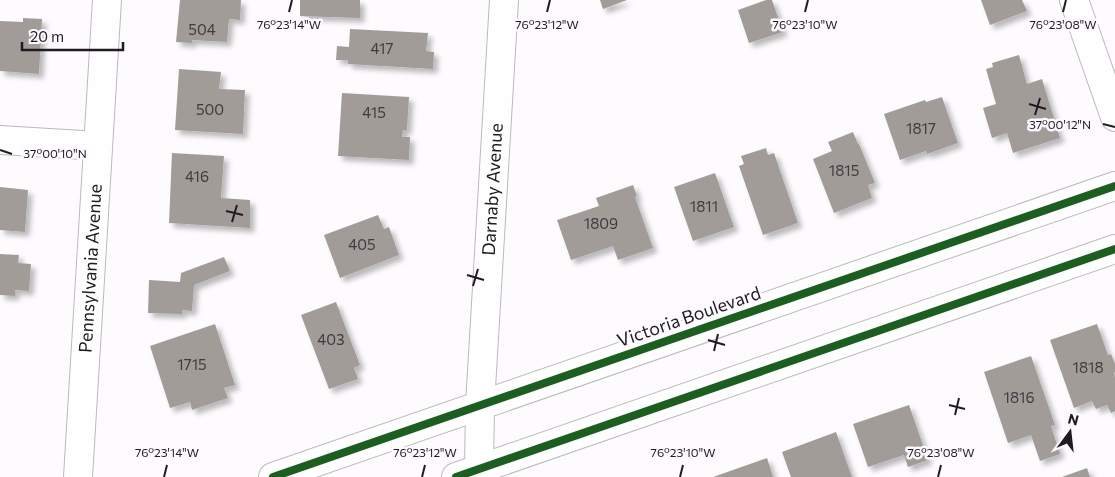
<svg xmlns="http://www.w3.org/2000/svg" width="1115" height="477" font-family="Commissioner,sans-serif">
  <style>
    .building { fill: #a29c99; filter: url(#shadow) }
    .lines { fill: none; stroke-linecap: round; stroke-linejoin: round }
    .minor-casing { stroke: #bcb9be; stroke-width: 30 }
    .major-casing { stroke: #bcb9be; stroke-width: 30 }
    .minor { stroke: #fffeff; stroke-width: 28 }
    .major { stroke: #fffeff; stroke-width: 28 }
    .cycleway-casing { stroke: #fdfaff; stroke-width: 11 }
    .cycleway { stroke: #1b5e20; stroke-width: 8 }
    .ticks { fill: none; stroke: #201b22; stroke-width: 2 }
    .labels { text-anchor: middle; stroke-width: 5; stroke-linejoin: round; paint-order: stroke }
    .number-label { font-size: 15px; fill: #403b40 }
    .street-label { font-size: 18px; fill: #201b22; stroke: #fdfaff }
    .ticks-label { font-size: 12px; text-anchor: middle; fill: #201b22; stroke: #fdfaff; stroke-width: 5; stroke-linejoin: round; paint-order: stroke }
  </style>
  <defs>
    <filter id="shadow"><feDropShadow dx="4.5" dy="4.5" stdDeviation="2.5" flood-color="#0004"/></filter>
  </defs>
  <rect width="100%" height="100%" fill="#fdfbfe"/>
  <path class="building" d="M180,0H241L240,20L229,19L227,42L192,40V43L176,42Z
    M300,0H360V18L300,16Z
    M600,0H627L603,9Z
    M766,0H772L783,32L749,43L738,10Z
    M981,0H1022L1027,11L990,25Z
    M23,18L42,19L39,74L0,71V21L23,22Z
    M350,29L428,33L426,51L434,52L433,69L348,64V60H336L337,46L349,47Z
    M1019,55L1027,84L1042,79L1060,138L1013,153L1007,133L992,138L983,108L996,104L986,69L993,67L992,63Z
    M179,69L221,72L219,89L245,90L243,134L175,130Z
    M342,93L409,97L407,130H403L402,137H410L409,160L338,156Z
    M942,97L958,143L927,154L926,151L900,160L884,114L925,100L926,102Z
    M853,132L858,144H859L875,183L868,185L872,198L834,213L813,159L832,151L828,142Z
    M766,148L768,155L774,153L798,223L763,235L739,166L744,164L741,156Z
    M172,153L224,156L221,198L250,200V228L169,223Z
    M715,173L734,227L693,241L674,187Z
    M633,185L637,196L635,197L653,248L618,260L613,246L571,260L557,220L599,206L596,198Z
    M0,187L28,190L25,232L0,230Z
    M378,215L384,229L389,227L399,255L340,278L324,235Z
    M0,254L19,255L18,263L31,264L29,291L15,290V296L0,295Z
    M224,257L230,271L194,285L192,311L182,310V314L148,313L149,280L180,282L181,273Z
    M336,302L360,365L354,368L358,379L329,389L301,315Z
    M215,324L235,385L224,388L228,398L192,410L190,402L170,408L150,346Z
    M1097,324L1108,355L1111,354L1115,364V372L1114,373L1115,377V411L1111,413L1107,405L1096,409L1092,401L1074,408L1050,340Z
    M1031,356L1055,425L1051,426L1060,454L1040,461L1031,435L1008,443L984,372Z
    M909,405L928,460L908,467L904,455L868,467L853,424Z
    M836,432L852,477H791L782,452Z
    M767,458L773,477H713Z
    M1087,468L1090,477H1062Z"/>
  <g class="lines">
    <defs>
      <g id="minor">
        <path d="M1074,0L1115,117"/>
        <path d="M0,140L98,146"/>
        <path id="s1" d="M479,469L480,405L504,0"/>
        <path id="s2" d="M78,477L107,0"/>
      </g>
      <path id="major" d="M273,477L1115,186
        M456,477L1115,249"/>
    </defs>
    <use href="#minor" class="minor-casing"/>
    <use href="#major" class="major-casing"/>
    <use href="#minor" class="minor"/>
    <use href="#major" class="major"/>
    <defs>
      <path id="cycleway" d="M273,477L1115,186
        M456,477L1115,249"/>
    </defs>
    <use href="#cycleway" class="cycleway-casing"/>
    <use href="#cycleway" class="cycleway"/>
  </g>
  <path class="ticks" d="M289,12L292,0M547,12L550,0M805,12L808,0M1063,12L1066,0M1029,104L1046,109M1035,115L1040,98M1103,124L1115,127M0,150L12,154M226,211L243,215M232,222L237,205M467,275L484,280M473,286L478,269M708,340L725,345M714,351L718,334M949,405L965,409M955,415L959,398M164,477L167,465M422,477L425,465M680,477L683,465M938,477L941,465"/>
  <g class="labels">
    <g class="number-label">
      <text x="202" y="35">504</text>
      <text x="382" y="54">417</text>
      <text x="210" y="115">500</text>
      <text x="374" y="118">415</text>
      <text x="921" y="134">1817</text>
      <text x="844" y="176">1815</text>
      <text x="197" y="182">416</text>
      <text x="704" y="212">1811</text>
      <text x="601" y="229">1809</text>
      <text x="362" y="250">405</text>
      <text x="331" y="345">403</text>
      <text x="192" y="370">1715</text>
      <text x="1088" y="373">1818</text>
      <text x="1019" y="403">1816</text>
    </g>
    <g class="street-label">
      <text dy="6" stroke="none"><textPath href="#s1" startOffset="280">Darnaby Avenue</textPath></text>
      <text dy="6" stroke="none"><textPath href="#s2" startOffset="209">Pennsylvania Avenue</textPath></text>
      <text transform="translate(689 317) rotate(-19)" y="6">Victoria Boulevard</text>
    </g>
  </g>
  <g class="ticks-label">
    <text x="289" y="29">76°23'14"W</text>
    <text x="547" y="29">76°23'12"W</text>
    <text x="805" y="29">76°23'10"W</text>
    <text x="1063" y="29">76°23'08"W</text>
    <text x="1060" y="129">37°00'12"N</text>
    <text x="55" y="158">37°00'10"N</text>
    <text x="167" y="457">76°23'14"W</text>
    <text x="425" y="457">76°23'12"W</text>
    <text x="683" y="457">76°23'10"W</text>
    <text x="941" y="457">76°23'08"W</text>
  </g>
  <g transform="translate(1070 432) rotate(15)" stroke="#fdfaff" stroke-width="4" paint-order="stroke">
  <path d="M0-4L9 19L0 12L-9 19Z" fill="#201b22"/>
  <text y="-8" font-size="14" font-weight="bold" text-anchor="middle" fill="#201b22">N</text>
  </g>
  <path d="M22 42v8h101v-8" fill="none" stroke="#201b22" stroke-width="2.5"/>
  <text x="30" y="42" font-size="15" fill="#201b22" stroke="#fdfaff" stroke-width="4" paint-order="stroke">20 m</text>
</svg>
